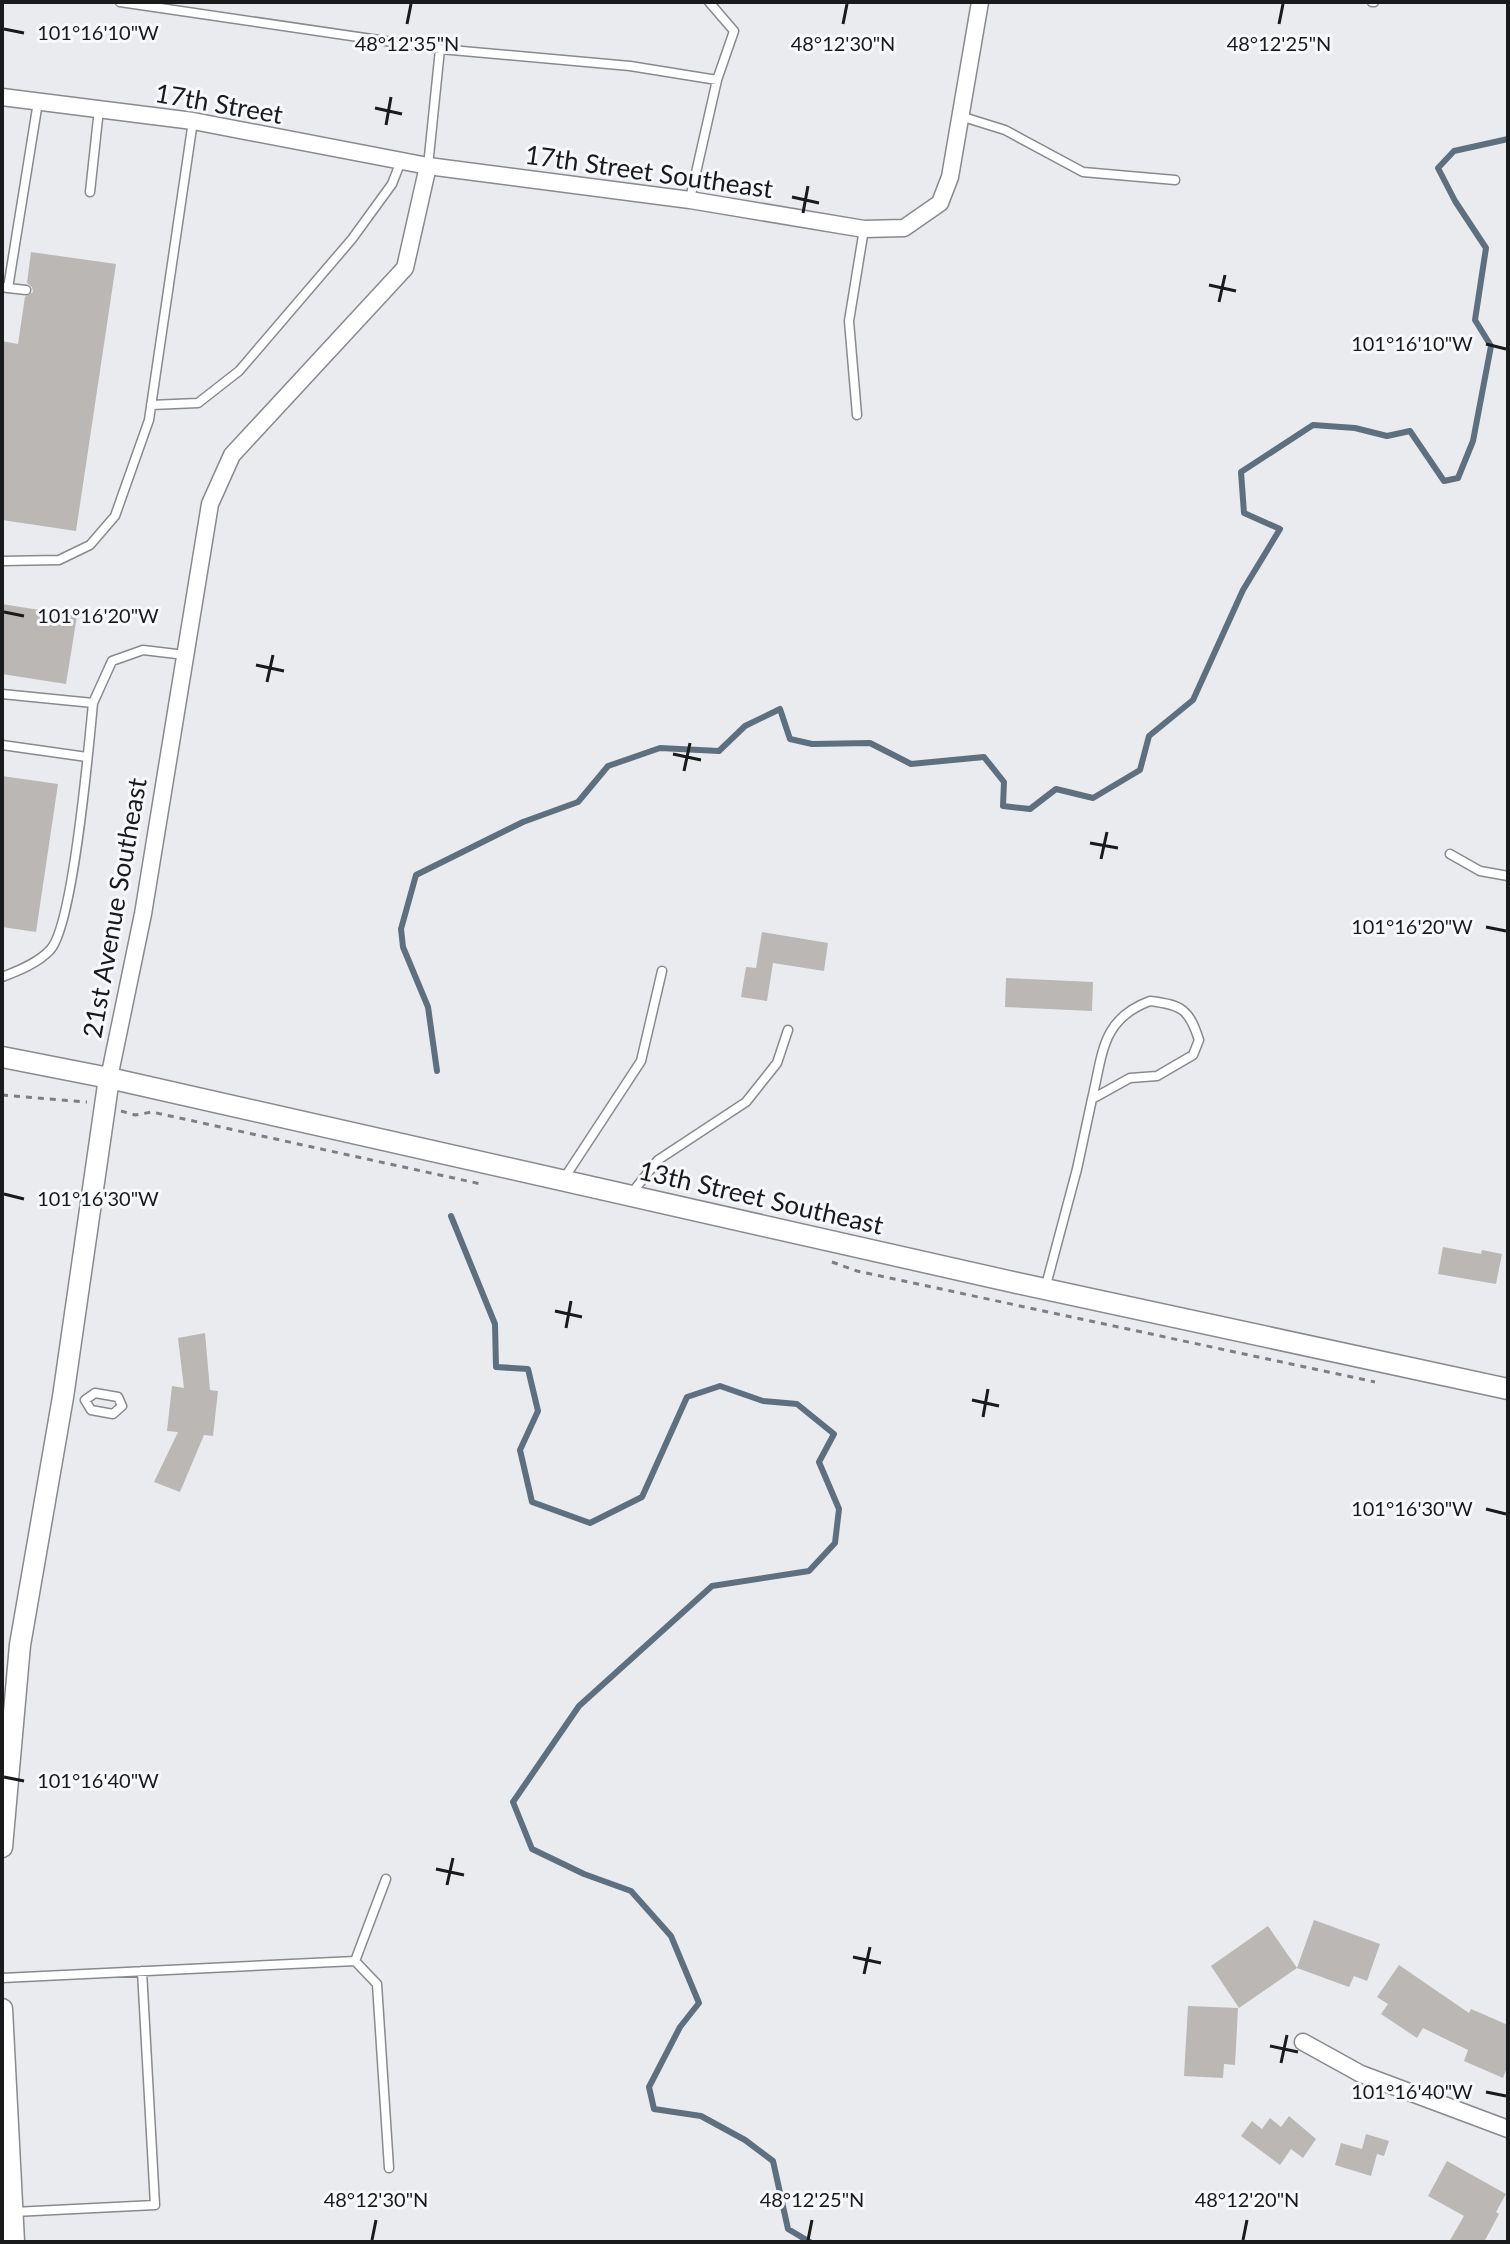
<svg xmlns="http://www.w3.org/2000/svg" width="1510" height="2244" font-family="Lato,sans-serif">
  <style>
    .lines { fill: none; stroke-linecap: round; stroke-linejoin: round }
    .stream { stroke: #5e6f80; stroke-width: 6 }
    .building { fill: #bbb7b5 }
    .service-casing { stroke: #898a8e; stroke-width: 11 }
    .minor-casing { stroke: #898a8e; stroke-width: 19 }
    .tertiary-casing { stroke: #898a8e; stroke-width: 23 }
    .path { stroke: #7d7f81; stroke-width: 3; stroke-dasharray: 6 6; stroke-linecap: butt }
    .service { stroke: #fff; stroke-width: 8 }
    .minor { stroke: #fff; stroke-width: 16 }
    .tertiary { stroke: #fff; stroke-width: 20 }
    .ticks { fill: none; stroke: #191a1b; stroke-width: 3 }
    .labels { text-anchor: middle; stroke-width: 6; stroke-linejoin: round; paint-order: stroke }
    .street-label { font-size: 26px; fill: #191a1b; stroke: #f6f8fc }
    .ticks-label { font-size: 20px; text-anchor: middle; fill: #191a1b; stroke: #f6f8fc; stroke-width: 6; stroke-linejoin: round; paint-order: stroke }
  </style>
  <rect width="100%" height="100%" fill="#e9ebef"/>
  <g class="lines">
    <path class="stream" d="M437,1071L428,1007L403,947L401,929L416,875L523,822L578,802L608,766L660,748L719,751L745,726L780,709L790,739L812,744L870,743L911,764L984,757L1004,782L1003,806L1030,809L1056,789L1093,798L1140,770L1149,736L1193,700L1243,590L1280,529L1244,513L1241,472L1313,425L1355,428L1387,436L1410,431L1444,481L1458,478L1473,441L1491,346L1475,320L1486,248L1455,201L1438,168L1454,151L1508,139
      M451,1216L495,1324L496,1367L528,1369L538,1411L520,1450L532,1502L590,1523L642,1497L687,1397L720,1386L763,1401L797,1404L834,1434L819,1462L839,1509L835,1543L809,1571L712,1586L579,1706L513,1802L532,1849L584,1874L631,1891L671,1936L699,2003L680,2027L649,2087L654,2109L701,2116L745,2140L773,2161L788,2229L810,2242"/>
  </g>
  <path class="building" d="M31,252L116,264L76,531L2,520V341L18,344L25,297L33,292L32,287L27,283Z
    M2,604L77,616L66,684L2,674Z
    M2,776L58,784L36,932L2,927Z
    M762,932L828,943L824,971L773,963L767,1001L741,997L746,967L756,968Z
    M1006,978L1093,982L1092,1011L1005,1007Z
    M1443,1247L1481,1254L1482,1250L1502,1254L1496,1284L1438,1274Z
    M205,1333L210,1390L218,1391L213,1436L204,1435L180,1492L154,1482L178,1432L167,1431L172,1386L184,1388L178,1338Z
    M1314,1920L1380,1944L1367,1981L1354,1976L1349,1987L1297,1968Z
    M1268,1926L1297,1968L1239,2008L1211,1966Z
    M1399,1965L1469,2013L1471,2009L1508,2025V2065L1503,2078L1464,2061L1468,2050L1423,2028L1417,2038L1381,2014L1388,2004L1377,1997Z
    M1188,2006L1238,2008L1235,2065L1224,2064L1223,2078L1184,2076Z
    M1289,2116L1316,2139L1303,2158L1291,2149L1280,2165L1241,2136L1252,2121L1262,2129L1270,2118L1281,2127Z
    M1366,2134L1389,2141L1384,2156L1377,2154L1371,2176L1335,2165L1341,2143L1362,2149Z
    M1447,2161L1506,2194L1496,2212L1499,2214L1484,2242H1449L1464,2216L1428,2196Z"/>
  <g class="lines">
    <defs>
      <path id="service" d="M120,2L440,49L630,66L717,80L734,31L709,2
        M1372,2H1374
        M960,116L1005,130L1083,172L1175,180
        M428,166L440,49
        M90,192L99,109
        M690,199L717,80
        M2,287L8,288L38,102
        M8,288L26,290
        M151,405L198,403L239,371L352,239L392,184L401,161
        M857,415L849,321L864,229
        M2,561L59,560L90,545L115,516L149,420L193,121
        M2,694L93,703C89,745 73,927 50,950C38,963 18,971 2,977
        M93,703L112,661L143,650L185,655
        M2,745L87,757
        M1450,854L1480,871L1508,876
        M1150,1001C1182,1005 1189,1009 1199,1040L1193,1055L1157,1076L1130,1078L1092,1099C1103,1054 1101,1019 1150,1001Z
        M563,1180L641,1061L662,971
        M631,1194L658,1160L746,1102L777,1063L788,1030
        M1045,1289L1077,1169L1092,1099
        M95,1393L118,1397L122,1406L113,1414L91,1410L85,1400Z
        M355,1961L386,1879
        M2,1978L355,1961L377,1984L389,2168
        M14,2212L155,2205L142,1971"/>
      <path id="minor" d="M2,97L193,121L428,166L690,200L864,229L904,228L940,203L950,177L980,2
        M109,1078L143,914L210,504L232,455L405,268L428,166
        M1303,2042L1361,2074L1508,2129"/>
      <path id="tertiary" d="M2,1057L109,1078L1017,1283L1508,1389
        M2,1847L20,1645L63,1397L109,1078
        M2,2009L14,2242"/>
    </defs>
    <use href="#service" class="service-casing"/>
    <use href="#minor" class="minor-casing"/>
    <use href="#tertiary" class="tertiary-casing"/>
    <path class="path" d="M2,1095L87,1102
      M121,1111L135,1115L152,1112L481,1184
      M832,1262L857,1271L1375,1382"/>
    <use href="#service" class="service"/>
    <use href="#minor" class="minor"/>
    <use href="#tertiary" class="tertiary"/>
  </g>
  <path class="ticks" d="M407,24L411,4M843,24L847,4M1279,24L1283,4M4,29L24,33M375,108L402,114M386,125L391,97M792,197L819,203M803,213L808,186M1209,285L1236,291M1219,302L1225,275M1486,344L1506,349M4,612L24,616M256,665L284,671M267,682L273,655M673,754L701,760M684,771L690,743M1090,843L1118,848M1101,859L1107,832M1486,927L1506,931M4,1194L24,1199M555,1311L582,1317M566,1328L571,1301M972,1400L999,1406M983,1417L988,1389M1486,1509L1506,1514M4,1777L24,1781M436,1869L464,1875M447,1885L453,1858M853,1957L881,1963M864,1974L870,1947M1270,2046L1298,2052M1281,2063L1287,2035M1486,2092L1506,2096M372,2240L376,2220M808,2240L812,2220M1243,2240L1247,2220"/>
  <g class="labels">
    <g class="street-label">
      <text transform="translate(219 104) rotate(10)" y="9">17th Street</text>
      <text transform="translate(649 172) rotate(8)" y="9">17th Street Southeast</text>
      <text transform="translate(115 908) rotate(-80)" y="9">21st Avenue Southeast</text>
      <text transform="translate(761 1198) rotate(13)" y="9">13th Street Southeast</text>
    </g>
  </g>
  <g class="ticks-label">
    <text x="98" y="40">101°16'10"W</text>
    <text x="407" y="51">48°12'35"N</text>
    <text x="843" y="51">48°12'30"N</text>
    <text x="1279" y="51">48°12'25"N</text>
    <text x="1412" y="351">101°16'10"W</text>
    <text x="98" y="623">101°16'20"W</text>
    <text x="1412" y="934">101°16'20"W</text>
    <text x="98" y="1206">101°16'30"W</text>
    <text x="1412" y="1516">101°16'30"W</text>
    <text x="98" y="1788">101°16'40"W</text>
    <text x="1412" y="2099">101°16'40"W</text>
    <text x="376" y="2207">48°12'30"N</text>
    <text x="812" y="2207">48°12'25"N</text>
    <text x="1247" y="2207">48°12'20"N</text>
  </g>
  <rect width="1510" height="2244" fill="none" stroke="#191a1b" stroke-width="8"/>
</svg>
